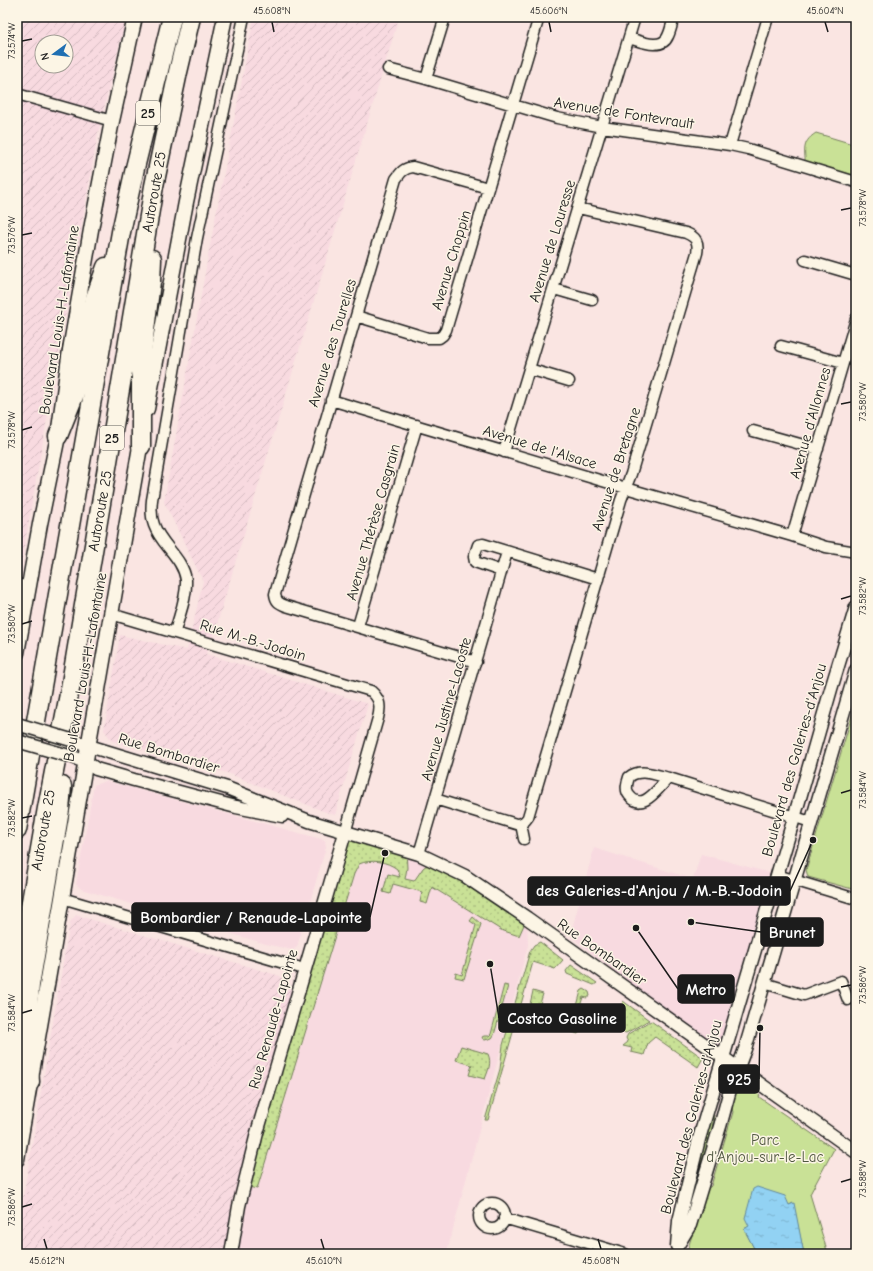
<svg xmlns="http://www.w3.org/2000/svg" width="873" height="1271" font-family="'Comic Neue',sans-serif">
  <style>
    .built { fill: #f8dae0 }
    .industrial { fill: url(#industrial-furrows); fill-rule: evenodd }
    .grass { fill: url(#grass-dots); stroke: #727e59 }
    .park { fill: #c9e196; stroke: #727e59 }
    .water { fill: url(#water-ripples); stroke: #63899d }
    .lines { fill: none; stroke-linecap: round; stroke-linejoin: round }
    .minor-casing { stroke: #1c1c1c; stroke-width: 13 }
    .tertiary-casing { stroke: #1c1c1c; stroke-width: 15 }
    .secondary-casing { stroke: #1c1c1c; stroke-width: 17 }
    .motorway-casing { stroke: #1c1c1c; stroke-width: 21 }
    .minor { stroke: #fcf5e5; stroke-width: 10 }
    .tertiary { stroke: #fcf5e5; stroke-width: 12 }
    .secondary { stroke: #fcf5e5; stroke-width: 14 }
    .motorway { stroke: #fcf5e5; stroke-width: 18 }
    .tertiary-bridge-casing { stroke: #1c1c1c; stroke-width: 15; stroke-linecap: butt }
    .tertiary-bridge { stroke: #fcf5e5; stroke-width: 12 }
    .ticks { fill: none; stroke: #1c1c1c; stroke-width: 1.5 }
    .labels { text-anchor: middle; stroke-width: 3; stroke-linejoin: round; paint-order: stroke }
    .shield { fill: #fcf5e5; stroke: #5f5d58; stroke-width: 1 }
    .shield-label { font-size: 14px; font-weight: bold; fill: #1c1c1c }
    .street-label { font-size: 15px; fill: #1c1c1c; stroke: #fcf5e5 }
    .park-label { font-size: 15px; fill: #505741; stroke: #fcf5e5 }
    .leader { fill: none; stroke: #1c1c1c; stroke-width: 1.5 }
    .callout-dot { fill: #1c1c1c; stroke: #fcf5e5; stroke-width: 1.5 }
    .callout { fill: #1c1c1c; stroke: #1c1c1c; stroke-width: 1.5 }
    .callout-label { font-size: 16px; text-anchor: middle; font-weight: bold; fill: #fff }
    .neatline { fill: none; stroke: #1c1c1c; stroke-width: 1.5 }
    .ticks-label { font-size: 10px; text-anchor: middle; fill: #1c1c1c }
  </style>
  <defs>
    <pattern id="industrial-furrows" width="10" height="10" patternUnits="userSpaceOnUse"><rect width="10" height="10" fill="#f8dae0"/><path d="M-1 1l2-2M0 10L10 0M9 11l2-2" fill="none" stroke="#d4bac0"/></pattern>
    <pattern id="grass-dots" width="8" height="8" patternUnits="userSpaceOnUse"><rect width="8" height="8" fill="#c9e196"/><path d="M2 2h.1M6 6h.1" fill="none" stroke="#acc081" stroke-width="1.8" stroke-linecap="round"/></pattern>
    <pattern id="water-ripples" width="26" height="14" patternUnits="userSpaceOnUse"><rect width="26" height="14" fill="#92d2f3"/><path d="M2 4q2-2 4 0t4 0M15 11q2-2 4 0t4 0" fill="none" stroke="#7db4d0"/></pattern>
  </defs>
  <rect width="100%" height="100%" fill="#fae5e2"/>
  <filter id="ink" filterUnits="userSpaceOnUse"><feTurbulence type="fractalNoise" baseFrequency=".025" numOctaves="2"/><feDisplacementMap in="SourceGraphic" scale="8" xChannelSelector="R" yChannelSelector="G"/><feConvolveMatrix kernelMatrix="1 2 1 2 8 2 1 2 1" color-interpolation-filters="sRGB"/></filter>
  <g filter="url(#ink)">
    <path class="built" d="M106,781L325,840L326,847L297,947L293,950L266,944L81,889L76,884L94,785Z
      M345,833L406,850L527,918L528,945L447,1252L453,1254H231Z
      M594,848L693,879L701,854L777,875L724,1058L570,936Z"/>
    <path class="industrial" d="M17,17H126L98,133L17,587ZM42,42H66V66H42Z
      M254,17H399L213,637L206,654L368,704L335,815L323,811L227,773L112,741L104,730L120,635L187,650L203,581L164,502L208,256Z
      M76,915L280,976L296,997L231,1254H17V1233L70,922Z"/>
    <path class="grass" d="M345,833L406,850L407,868L405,879L414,881L423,868L433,860L527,918L519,936L501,930L432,887L427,904L420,902L422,892L393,884L390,894L383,892L388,874L400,877L397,869C387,861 371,859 359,864L354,874L257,1189L244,1186Z
      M473,917L481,924L464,979L455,977L456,973L462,975L476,925L470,921Z
      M540,942L563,960L555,969L533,962L488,1120H485L500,1069L503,1045L530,951L534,945Z
      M571,965L597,983L594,985L567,974L566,971Z
      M504,985L508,986L494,1035L492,1038L485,1040L483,1039L482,1037L484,1036H489L491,1034Z
      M584,989L589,992L590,996L587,998L583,997L575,1022L573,1021L581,991Z
      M533,991L543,994L539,1007L530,1004Z
      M623,1001L649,1020L626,1033L614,1030Z
      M651,1021L703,1058L698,1067L655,1037L648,1043L644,1055L631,1052L632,1048L623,1046L628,1042L626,1038L628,1034Z
      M572,1023L576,1024V1027L580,1029L578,1034L570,1031Z
      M461,1046L488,1054C492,1063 488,1071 485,1079L469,1075L472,1065L456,1060Z
      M712,1114L714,1115L710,1143L702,1171H700L696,1168Z"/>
    <path class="park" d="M816,133L856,145V180L805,166C806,152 800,143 816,133Z
      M856,702V890L808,877L806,870Z
      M745,1086L749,1087L760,1095L759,1097L834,1149L810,1194L828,1254H804L793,1203L744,1229L757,1254H686L707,1189L711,1186L733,1112C730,1105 733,1092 740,1088Z"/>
    <path class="water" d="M757,1187L785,1196L789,1205L794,1203L804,1254H757L744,1229L749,1226L745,1218L753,1189Z"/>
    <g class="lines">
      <defs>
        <path id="minor" d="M629,38C640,41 662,51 668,36C671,30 672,23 674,17
          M388,69L426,79L557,118L602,127L730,145L748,149L856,182
          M426,79L445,17
          M17,94L112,121
          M730,145L768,17
          M805,260L856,275
          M554,289L592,300
          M356,316L428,338H439L443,335L446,330L539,17
          M781,346L843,363
          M529,369L569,381
          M331,400L626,488L792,536L826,547L856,552
          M753,431L818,449
          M504,452L635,17
          M792,536L856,319
          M501,571L475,562L474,557L478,545L483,544L598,579
          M17,584L29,587
          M111,614L371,691C380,699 381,706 378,718L345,833
          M358,626L417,425
          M175,632C179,615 187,598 186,580C183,558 161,545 154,525C151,517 151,509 152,500L197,238L244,17
          M476,662L286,606C279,603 276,602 275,594L396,179C401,172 404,168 413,167L488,188
          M669,778C659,786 643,814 629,795C625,790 627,783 629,777C640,768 657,775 669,778L811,822
          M435,799L516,824C522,824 525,822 528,817L621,500L631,474L697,253C699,242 696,237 686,233L578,208
          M521,824L524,839
          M419,854L507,552
          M777,875L856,899
          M62,898L304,969
          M764,983L804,995L841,981L848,1000
          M479 1216a13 13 0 1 1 26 0a13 13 0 1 1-26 0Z
          M504,1218L625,1254"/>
        <path id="tertiary" d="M79,743L227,788L309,821L419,854L465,876L527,918L856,1152
          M77,759L86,762L96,769L134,780L236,807L282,816
          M678,1245L690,1225L721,1123L731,1086L745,1049L856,670
          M677,1246L679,1221L699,1139L799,801L831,689L856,607
          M231,1254L239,1206L257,1133L345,833"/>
        <path id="secondary" d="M147,409L186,202L225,17
          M17,653L40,524L58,436L70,350L92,224L112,121L135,17
          M17,1159L142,435"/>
        <path id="motorway" d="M58,436L74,396L95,298L106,267
          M141,446V362L151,282L152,259
          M17,830L121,232L135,168L172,17
          M17,983L47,808L70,689L154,186L178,72L191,17
          M30,1082L26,1028L30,985L60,810L62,786"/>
      </defs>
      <use href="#minor" class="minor-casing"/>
      <use href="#tertiary" class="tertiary-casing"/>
      <use href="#secondary" class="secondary-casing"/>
      <use href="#motorway" class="motorway-casing"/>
      <use href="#minor" class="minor"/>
      <use href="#tertiary" class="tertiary"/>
      <use href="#secondary" class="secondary"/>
      <use href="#motorway" class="motorway"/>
      <defs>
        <path id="tertiary-bridge" d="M17,724L78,742
          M17,741L76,758"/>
      </defs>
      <use href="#tertiary-bridge" class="tertiary-bridge-casing"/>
      <use href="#tertiary-bridge" class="tertiary-bridge"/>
    </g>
  </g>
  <path class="ticks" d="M272,22L274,32M549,22L551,32M825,22L828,32M22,41L32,39M841,210L851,208M22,235L32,233M841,404L851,402M22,430L32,427M841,599L851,596M22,624L32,621M841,793L851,790M22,818L32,816M841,987L851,985M22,1013L32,1010M841,1182L851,1179M22,1207L32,1204M44,1239L47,1249M321,1239L324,1249M598,1239L601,1249"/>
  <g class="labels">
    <g class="shield">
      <rect x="136" y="101" width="24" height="24" rx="3"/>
      <rect x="100" y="426" width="24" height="24" rx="3"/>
    </g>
    <g class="shield-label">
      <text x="148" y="118">25</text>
      <text x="112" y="443">25</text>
    </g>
    <g class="street-label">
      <text transform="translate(624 113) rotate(9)" y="5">Avenue de Fontevrault</text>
      <text transform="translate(154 192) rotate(-80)" y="5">Autoroute 25</text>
      <text transform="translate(552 241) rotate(-73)" y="5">Avenue de Louresse</text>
      <text transform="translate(451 260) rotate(-73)" y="5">Avenue Choppin</text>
      <text transform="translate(59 320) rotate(-81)" y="5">Boulevard Louis-H.-Lafontaine</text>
      <text transform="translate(332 343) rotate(-73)" y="5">Avenue des Tourelles</text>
      <text transform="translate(810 423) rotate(-74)" y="5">Avenue d'Allonnes</text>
      <text transform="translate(540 447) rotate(17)" y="5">Avenue de l'Alsace</text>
      <text transform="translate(616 469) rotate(-72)" y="5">Avenue de Bretagne</text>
      <text transform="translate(100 511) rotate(-80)" y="5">Autoroute 25</text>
      <text transform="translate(373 522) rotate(-74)" y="5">Avenue Thérèse Casgrain</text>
      <text transform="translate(253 640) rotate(17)" y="5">Rue M.-B.-Jodoin</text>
      <text transform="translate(85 667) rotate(-80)" y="5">Boulevard Louis-H.-Lafontaine</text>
      <text transform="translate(446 709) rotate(-74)" y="5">Avenue Justine-Lacoste</text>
      <text transform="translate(169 753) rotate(17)" y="5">Rue Bombardier</text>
      <text transform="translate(794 760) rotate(-74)" y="5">Boulevard des Galeries-d'Anjou</text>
      <text transform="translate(43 830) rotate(-80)" y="5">Autoroute 25</text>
      <text transform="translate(602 952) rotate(35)" y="5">Rue Bombardier</text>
      <text transform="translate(273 1019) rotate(-74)" y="5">Rue Renaude-Lapointe</text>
      <text transform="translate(691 1117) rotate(-75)" y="5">Boulevard des Galeries-d'Anjou</text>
    </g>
    <g class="park-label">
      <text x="765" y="1145">Parc<tspan x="765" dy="17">d'Anjou-sur-le-Lac</tspan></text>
    </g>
  </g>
  <path class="leader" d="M813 840L790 891M385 853L370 917M691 922L761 932M636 928L678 989M490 964L499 1018M760 1028L759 1079"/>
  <g class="callout-dot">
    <circle cx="813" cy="840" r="4"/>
    <circle cx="385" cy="853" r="4"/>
    <circle cx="691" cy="922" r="4"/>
    <circle cx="636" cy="928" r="4"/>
    <circle cx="490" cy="964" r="4"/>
    <circle cx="760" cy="1028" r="4"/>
  </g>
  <g class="callout">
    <rect x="528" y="877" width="262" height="28" rx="4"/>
    <rect x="132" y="903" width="238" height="28" rx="4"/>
    <rect x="761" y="918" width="62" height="28" rx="4"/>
    <rect x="678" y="975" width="56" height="28" rx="4"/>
    <rect x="499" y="1004" width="126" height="28" rx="4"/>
    <rect x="719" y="1065" width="40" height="28" rx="4"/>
  </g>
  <g class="callout-label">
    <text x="659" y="896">des Galeries-d'Anjou / M.-B.-Jodoin</text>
    <text x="251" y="923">Bombardier / Renaude-Lapointe</text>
    <text x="792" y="938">Brunet</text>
    <text x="706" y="995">Metro</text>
    <text x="562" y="1024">Costco Gasoline</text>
    <text x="739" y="1085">925</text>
  </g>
  <rect width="873" height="1271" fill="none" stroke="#fcf5e5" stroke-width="44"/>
  <g transform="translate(54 54) rotate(255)"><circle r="19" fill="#fcf5e5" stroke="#a29e95"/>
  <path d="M0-3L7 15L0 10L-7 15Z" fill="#1f6fb2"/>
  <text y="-6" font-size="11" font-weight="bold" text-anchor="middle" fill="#1c1c1c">N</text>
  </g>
  <rect x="22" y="22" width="829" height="1227" class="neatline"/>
  <g class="ticks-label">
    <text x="272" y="14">45.608°N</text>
    <text x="549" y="14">45.606°N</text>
    <text x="825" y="14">45.604°N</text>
    <text transform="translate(11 41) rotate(-90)" y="4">73.574°W</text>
    <text transform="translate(862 208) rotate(-90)" y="4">73.578°W</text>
    <text transform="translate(11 235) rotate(-90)" y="4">73.576°W</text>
    <text transform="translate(862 402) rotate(-90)" y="4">73.580°W</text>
    <text transform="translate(11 430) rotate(-90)" y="4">73.578°W</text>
    <text transform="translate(862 596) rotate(-90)" y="4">73.582°W</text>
    <text transform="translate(11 624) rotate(-90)" y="4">73.580°W</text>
    <text transform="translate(862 790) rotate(-90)" y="4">73.584°W</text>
    <text transform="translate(11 818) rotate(-90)" y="4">73.582°W</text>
    <text transform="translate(862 985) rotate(-90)" y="4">73.586°W</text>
    <text transform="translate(11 1013) rotate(-90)" y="4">73.584°W</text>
    <text transform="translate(862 1179) rotate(-90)" y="4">73.588°W</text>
    <text transform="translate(11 1207) rotate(-90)" y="4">73.586°W</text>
    <text x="47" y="1264">45.612°N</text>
    <text x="324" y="1264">45.610°N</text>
    <text x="601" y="1264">45.608°N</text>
  </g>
</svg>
